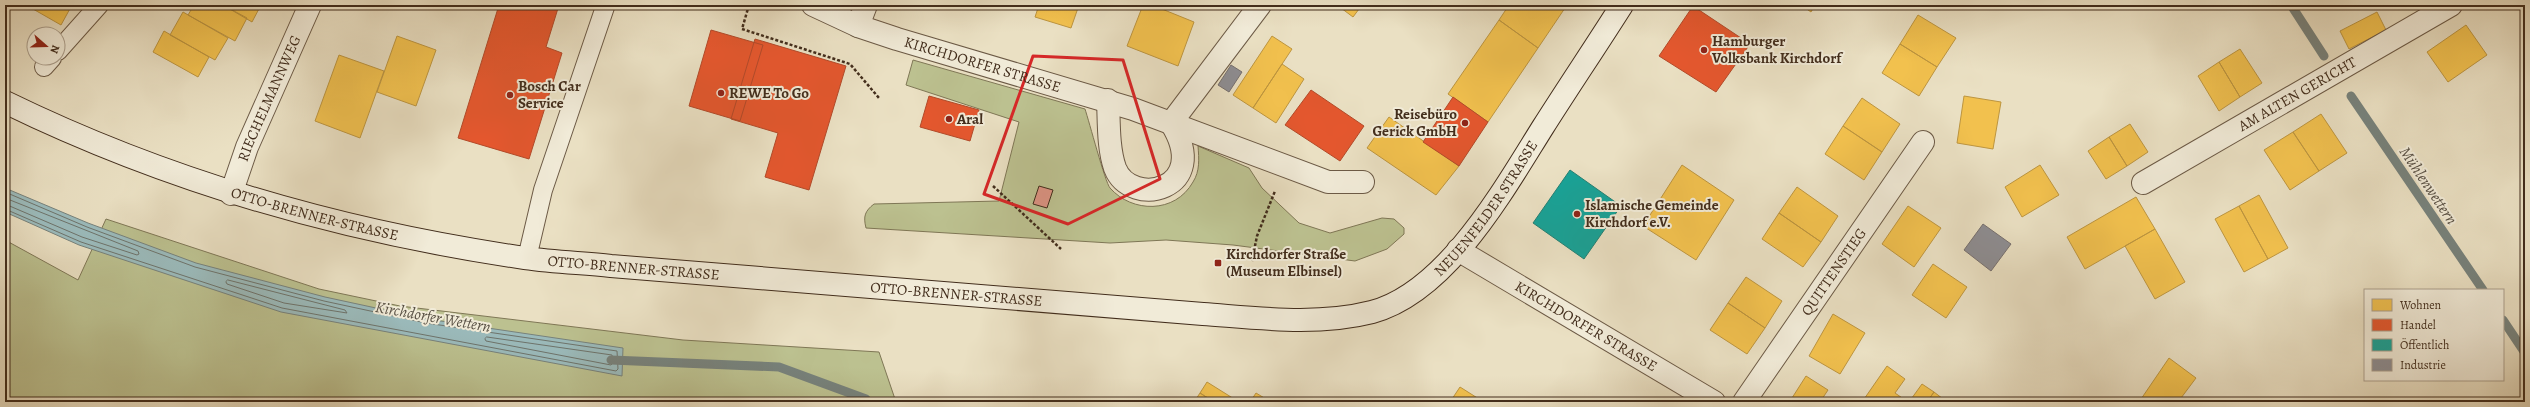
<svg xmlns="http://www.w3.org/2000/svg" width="2530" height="407" font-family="Alegreya,serif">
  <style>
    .green { fill: #bcc190; stroke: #7f7756 }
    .water { fill: #9bbbbc; stroke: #77827c }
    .homes { fill: #f2c14e; stroke: #bd953f }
    .shops { fill: #e4572e; stroke: #b34a29 }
    .public { fill: #17a398; stroke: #248073 }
    .industry { fill: #8d8d92; stroke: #76706f }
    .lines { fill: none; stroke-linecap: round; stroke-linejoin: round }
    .shore { stroke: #6e746c; stroke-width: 1 }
    .stream { stroke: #77827c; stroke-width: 9 }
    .building { fill: #dc9383; stroke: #422d1c }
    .service-casing { stroke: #6c5a46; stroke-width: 20 }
    .minor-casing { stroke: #6c5a46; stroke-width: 24 }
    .tertiary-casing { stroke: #6c5a46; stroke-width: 24 }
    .secondary-casing { stroke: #422d1c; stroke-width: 24 }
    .path { stroke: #422d1c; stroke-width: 2.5; stroke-dasharray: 3 2; stroke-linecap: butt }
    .service { stroke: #f1ebd8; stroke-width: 18 }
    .minor { stroke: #f1ebd8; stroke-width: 22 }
    .tertiary { stroke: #f1ebd8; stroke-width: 22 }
    .secondary { stroke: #f1ebd8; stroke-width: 22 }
    .marked { fill: none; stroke: #d62828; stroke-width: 3; stroke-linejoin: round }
    .poi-dot { fill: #8f2418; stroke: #f1ebd8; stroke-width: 1.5 }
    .labels { text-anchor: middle; stroke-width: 4; stroke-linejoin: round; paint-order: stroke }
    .poi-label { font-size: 15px; font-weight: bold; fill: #422d1c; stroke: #f1ebd8; text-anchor: start }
    .street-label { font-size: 15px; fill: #422d1c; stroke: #f1ebd8 }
    .water-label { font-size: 16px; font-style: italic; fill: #585044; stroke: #f1ebd8 }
  </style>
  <rect width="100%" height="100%" fill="#eae0c3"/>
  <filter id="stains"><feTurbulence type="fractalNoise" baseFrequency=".005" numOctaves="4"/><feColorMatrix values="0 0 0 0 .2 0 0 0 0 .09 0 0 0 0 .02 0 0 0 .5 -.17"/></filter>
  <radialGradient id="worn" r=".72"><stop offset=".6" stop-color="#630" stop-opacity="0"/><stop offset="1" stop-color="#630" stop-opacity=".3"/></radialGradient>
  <path class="green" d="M913,60L1085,109C1089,121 1105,182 1110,188C1132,213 1175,214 1193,182C1200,171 1199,159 1198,146L1249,168L1262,188L1299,223L1330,233L1382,218L1394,219L1404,228V234L1387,249L1355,261L1233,245L1166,240L1110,243L866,228C863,216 865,211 874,204L999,201L1019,122L906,85Z
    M106,219L319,289L400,306L683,340L879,352L896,402H5V240L78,280Z"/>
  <path class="water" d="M5,188L88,223L196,263L325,297L427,319L623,348L622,376L281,312L79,245L5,212Z"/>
  <path class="homes" d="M26,5H72L61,25Z
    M194,5H223L247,18L235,41L188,15Z
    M223,5H261L252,22Z
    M1039,5H1079L1071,28L1035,17Z
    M1143,5H1152L1194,22L1178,66L1127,46Z
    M1337,5H1362L1353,17Z
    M1509,5H1567L1538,48L1499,20Z
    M1801,5H1815L1811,12Z
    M183,12L228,38L215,60L170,35Z
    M2377,12L2386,30L2349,49L2340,31Z
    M1918,15L1956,38L1937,67L1900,44Z
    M1499,20L1538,48L1488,122L1448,94Z
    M2466,25L2487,55L2448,82L2427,52Z
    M164,31L209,57L198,77L153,52Z
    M397,36L436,50L416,106L377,92Z
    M1272,36L1292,49L1253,108L1233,95Z
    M1900,44L1937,67L1919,96L1882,73Z
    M2240,49L2262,83L2240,97L2219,62Z
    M339,55L384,71L360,138L315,121Z
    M2219,62L2240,97L2219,111L2198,76Z
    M1282,64L1304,79L1276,123L1253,108Z
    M1964,96L2001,102L1993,149L1957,143Z
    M1862,98L1900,124L1882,152L1843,126Z
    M2321,114L2347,153L2319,171L2293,132Z
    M1389,117L1459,166L1436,195L1367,148Z
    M2130,124L2148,152L2127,166L2109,137Z
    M1843,126L1882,152L1864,180L1825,154Z
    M2293,132L2319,171L2290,190L2264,150Z
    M2109,137L2127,166L2106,179L2088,151Z
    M1682,165L1734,200L1696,260L1643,226Z
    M2040,165L2059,195L2022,217L2005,187Z
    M1797,187L1838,216L1821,242L1779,213Z
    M2259,195L2288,248L2268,259L2239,206Z
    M2136,197L2155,229L2085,269L2067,237Z
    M1908,206L1941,228L1914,267L1882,244Z
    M2239,206L2268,259L2244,272L2215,219Z
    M1779,213L1821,242L1803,267L1762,239Z
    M2155,229L2185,282L2155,299L2125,246Z
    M1933,264L1967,287L1946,318L1912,295Z
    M1746,277L1782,301L1765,328L1728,303Z
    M1728,303L1765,328L1747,354L1710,330Z
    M1833,314L1865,333L1840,374L1809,356Z
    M2169,358L2196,378L2178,402H2139Z
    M1887,366L1905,379L1895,393L1908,402H1862Z
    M1806,376L1828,390L1820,402H1799L1792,398Z
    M1207,382L1239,402H1214L1200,393Z
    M1922,384L1934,392L1927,402H1909Z
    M1460,387L1479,399L1478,402H1450Z
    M1934,392L1947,402H1927Z
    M1200,393L1214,402H1194Z
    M1256,393L1271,402H1250Z"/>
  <path class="shops" d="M499,5H559L546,47L562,53L529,159L458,138Z
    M1693,6L1750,44L1716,92L1659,56Z
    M711,30L763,45L740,121L689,106Z
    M755,39L846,66L809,190L765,177L778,133L731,119Z
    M1311,90L1364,126L1340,161L1285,125Z
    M929,96L979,110L970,141L920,127Z
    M1453,97L1488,122L1459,166L1423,142Z"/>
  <path class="public" d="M1570,170L1621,206L1584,259L1533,223Z"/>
  <path class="industry" d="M1231,65L1242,72L1229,92L1218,85Z
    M1983,224L2011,244L1991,271L1964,250Z"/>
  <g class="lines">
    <path class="shore" d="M5,192L87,227L195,267L324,301L426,323L617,351L618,369L616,371L282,308L81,242L5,209
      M5,198L138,251L139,254L137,255L82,237L5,204
      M228,280L345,310L347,313L284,303L227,284L226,282Z
      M487,337L612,355L613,363L611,365L486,341L485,339Z"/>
    <path class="stream" d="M2291,5L2324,56
      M2351,96L2483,290
      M2503,320L2525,353
      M611,360L779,367L866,399L868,402"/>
  </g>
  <path class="building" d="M1039,186L1053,190L1047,208L1033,204Z"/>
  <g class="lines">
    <defs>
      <path id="service" d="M58,51L99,5
        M44,67L52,58
        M527,258L543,190L605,7L603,5"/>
      <g id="minor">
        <path id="s1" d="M813,5L858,26L897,39L1133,109L1328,182H1363"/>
        <path d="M858,26L866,5"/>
        <path d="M1108,100C1109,122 1108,148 1115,168C1131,209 1213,190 1171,123"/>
        <path d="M1171,123L1260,5"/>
        <path id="s2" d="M2143,183L2451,5"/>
        <path id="s3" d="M231,194L247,147L310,5"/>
        <path id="s4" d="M1744,402L1923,142"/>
      </g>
      <g id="tertiary">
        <path id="s5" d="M1458,250L1714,402"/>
      </g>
      <g id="secondary">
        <path id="s6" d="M5,102C169,182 345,232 525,258C554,262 582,263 611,266L1203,314C1258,318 1317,326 1372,312C1447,292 1504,189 1543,127C1569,86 1596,46 1622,5"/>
      </g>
    </defs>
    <use href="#service" class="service-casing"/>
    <use href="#minor" class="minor-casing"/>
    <use href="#tertiary" class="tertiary-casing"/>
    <use href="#secondary" class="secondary-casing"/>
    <path class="path" d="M749,5L742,29L850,64L879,98
      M993,186L1061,249
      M1252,261L1257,236L1275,191"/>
    <use href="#service" class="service"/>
    <use href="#minor" class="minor"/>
    <use href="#tertiary" class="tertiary"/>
    <use href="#secondary" class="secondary"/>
  </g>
  <path class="marked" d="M1033,56L1123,60L1160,179L1068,224L984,194Z"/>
  <g class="poi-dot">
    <circle cx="1704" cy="50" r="4"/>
    <circle cx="721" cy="93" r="4"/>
    <circle cx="510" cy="95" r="4"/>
    <circle cx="949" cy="119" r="4"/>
    <circle cx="1465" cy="123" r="4"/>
    <circle cx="1577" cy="214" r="4"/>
    <rect x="1214" y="259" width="8" height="8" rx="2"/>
  </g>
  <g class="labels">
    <g class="poi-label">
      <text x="1712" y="46">Hamburger<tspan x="1712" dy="17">Volksbank Kirchdorf</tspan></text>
      <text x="518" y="91">Bosch Car<tspan x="518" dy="17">Service</tspan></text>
      <text x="729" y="98">REWE To Go</text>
      <text x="1457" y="119" text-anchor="end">Reisebüro<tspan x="1457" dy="17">Gerick GmbH</tspan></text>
      <text x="957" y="124">Aral</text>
      <text x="1585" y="210">Islamische Gemeinde<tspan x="1585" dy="17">Kirchdorf e.V.</tspan></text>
      <text x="1226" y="259">Kirchdorfer Straße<tspan x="1226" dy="17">(Museum Elbinsel)</tspan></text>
    </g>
    <g class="street-label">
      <text dy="5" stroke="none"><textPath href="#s1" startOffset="180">KIRCHDORFER STRASSE</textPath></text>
      <text dy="5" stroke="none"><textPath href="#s2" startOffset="178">AM ALTEN GERICHT</textPath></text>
      <text dy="5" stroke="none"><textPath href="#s3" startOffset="103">RIECHELMANNWEG</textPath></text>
      <text dy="5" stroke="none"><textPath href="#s6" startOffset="1553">NEUENFELDER STRASSE</textPath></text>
      <text dy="5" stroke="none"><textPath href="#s6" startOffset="330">OTTO-BRENNER-STRASSE</textPath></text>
      <text dy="5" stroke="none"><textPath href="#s6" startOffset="654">OTTO-BRENNER-STRASSE</textPath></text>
      <text dy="5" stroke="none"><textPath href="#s4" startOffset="158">QUITTENSTIEG</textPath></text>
      <text dy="5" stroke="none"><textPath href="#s6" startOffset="978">OTTO-BRENNER-STRASSE</textPath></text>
      <text dy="5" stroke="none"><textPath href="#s5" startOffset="149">KIRCHDORFER STRASSE</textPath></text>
    </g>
    <g class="water-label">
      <text transform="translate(2429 185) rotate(56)" y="6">Mühlenwettern</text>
      <text transform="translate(433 316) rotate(10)" y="6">Kirchdorfer Wettern</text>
    </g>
  </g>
  <rect width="2530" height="407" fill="none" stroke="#eae0c3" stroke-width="20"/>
  <rect x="6" y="6" width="2518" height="395" fill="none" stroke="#422d1c" stroke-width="2"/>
  <rect x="10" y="10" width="2510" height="387" fill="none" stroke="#422d1c"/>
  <rect x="2364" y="289" width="140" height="92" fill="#f1ebd8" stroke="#ab9f8d"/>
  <rect x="2372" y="299" width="20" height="12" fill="#f2c14e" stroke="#ab9f8d"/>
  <text x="2400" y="309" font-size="12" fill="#422d1c">Wohnen</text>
  <rect x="2372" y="319" width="20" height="12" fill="#e4572e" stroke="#ab9f8d"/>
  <text x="2400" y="329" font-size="12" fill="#422d1c">Handel</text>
  <rect x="2372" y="339" width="20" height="12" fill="#17a398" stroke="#ab9f8d"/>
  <text x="2400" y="349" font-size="12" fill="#422d1c">Öffentlich</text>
  <rect x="2372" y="359" width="20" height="12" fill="#8d8d92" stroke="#ab9f8d"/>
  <text x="2400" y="369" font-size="12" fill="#422d1c">Industrie</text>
  <g transform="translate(46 46) rotate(110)"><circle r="19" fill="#f1ebd8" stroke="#ab9f8d"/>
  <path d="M0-3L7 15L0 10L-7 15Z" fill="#8f2418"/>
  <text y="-6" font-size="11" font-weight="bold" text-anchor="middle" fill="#422d1c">N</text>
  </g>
  <rect width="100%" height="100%" filter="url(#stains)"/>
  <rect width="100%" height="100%" fill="url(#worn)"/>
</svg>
